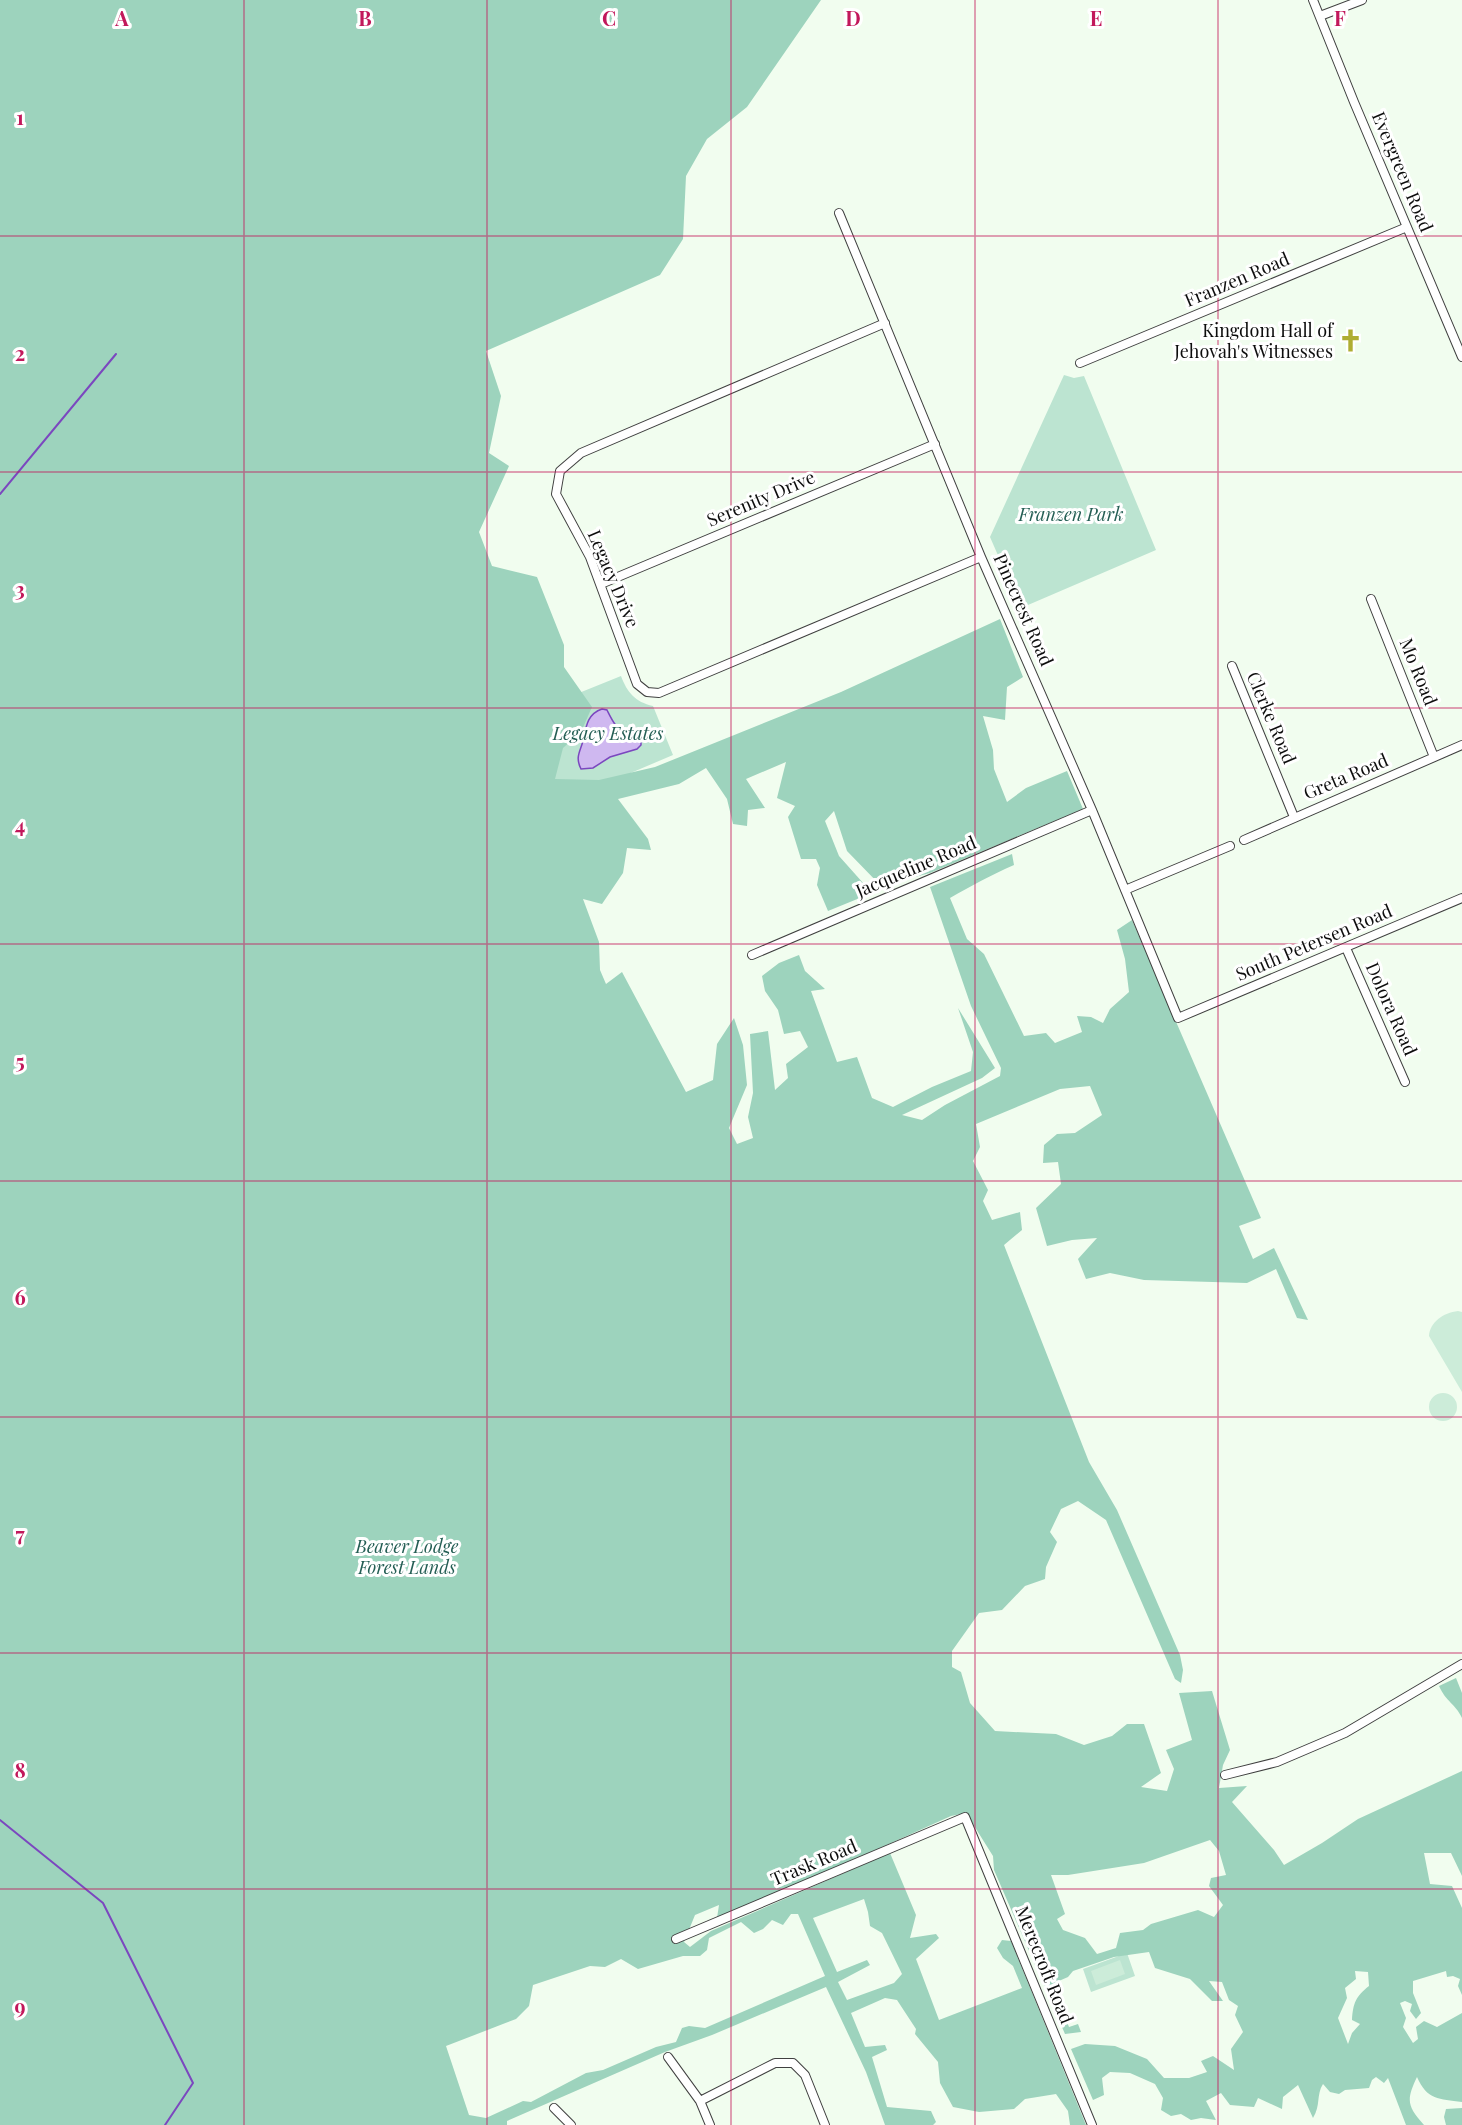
<svg xmlns="http://www.w3.org/2000/svg" width="1462" height="2125" font-family="'Playfair Display',serif">
  <style>
    .green { fill: #bce4d1 }
    .forest { fill: #9dd3bd; fill-rule: evenodd }
    .pitch { fill: #ccecd9 }
    .water { fill: #cfb8f0; stroke: #7b47bf; stroke-width: 1.5 }
    .lines { fill: none; stroke-linecap: round; stroke-linejoin: round }
    .stream { stroke: #7b47bf; stroke-width: 2 }
    .minor-casing { stroke: #404040; stroke-width: 10 }
    .minor { stroke: #fff; stroke-width: 8 }
    .grid { fill: none; stroke: #c2185b; stroke-width: 1.5; stroke-opacity: 0.55 }
    .labels { text-anchor: middle; stroke-width: 6; stroke-linejoin: round; paint-order: stroke }
    .street-label { font-size: 18px; fill: #0d0d0d; stroke: #fff }
    .poi-label { font-size: 18px; fill: #0d0d0d; stroke: #fff; text-anchor: end }
    .park-label { font-size: 18px; font-style: italic; fill: #245e54; stroke: #fff }
    .grid-label { font-size: 20px; text-anchor: middle; font-weight: bold; fill: #c2185b; stroke: #fff; stroke-width: 6; stroke-linejoin: round; paint-order: stroke }
  </style>
  <rect width="100%" height="100%" fill="#f1fdef"/>
  <path class="green" d="M1064,375L1074,378L1084,376L1156,550L1021,608L990,537Z
    M621,676C627,692 635,702 653,706L673,755L553,806L548,794L569,697Z
    M1127,1953L1135,1976L1091,1992L1083,1969Z"/>
  <path class="forest" d="M0,0H821L747,107L707,139L686,176L683,239L660,275L486,351L501,396L489,453L509,466L479,532L492,566L537,577L564,645V667L592,707L581,732L563,748L555,779L599,780L655,767L841,692L1000,619L1023,677L1007,687L1005,720L983,716L993,750L994,769L1007,802L1026,788L1067,771L1083,809L930,873L881,886L847,851L834,811L825,821L839,856L872,893L828,911L817,885L820,868L816,859H801L788,817L795,806L777,798L786,762L746,779L765,808L748,810L747,826L733,824L727,799L706,768L679,784L618,799L648,839L651,850L627,848L623,873L602,904L583,899L599,942L600,970L606,984L622,972L686,1092L713,1080L717,1044L734,1018L743,1045L747,1085L729,1128L737,1144L753,1138L748,1117L753,1093L750,1034L768,1031L775,1090L788,1078L786,1064L808,1047L800,1031L784,1034L778,1010L765,991L762,976L779,963L799,955L805,971L825,989L811,991L837,1062L857,1057L872,1098L893,1107L932,1087L971,1071L973,1052L958,1008L995,1068L982,1078L902,1115L922,1120L945,1105L1000,1076L1001,1068L971,1006L930,887L1012,854L1014,865C991,875 971,886 950,898L967,939L984,954L1024,1036L1046,1033L1055,1043L1082,1032L1077,1016L1091,1017L1103,1023L1110,1009L1129,992L1125,959L1117,930L1132,920L1261,1218L1239,1226L1253,1259L1274,1248L1308,1320L1297,1318L1276,1269L1247,1283L1144,1280L1110,1273L1086,1279L1078,1259L1097,1238L1072,1240L1047,1246L1036,1208L1061,1184L1058,1162L1043,1163L1044,1145L1057,1134L1075,1133L1102,1115L1090,1086L1060,1089L976,1124L980,1147L973,1161L988,1190L983,1201L992,1220L1020,1212L1022,1230L1004,1245L1089,1462L1117,1510L1180,1655L1183,1670L1181,1683L1175,1679L1106,1520L1078,1501L1061,1509L1050,1532L1057,1542L1046,1567L1045,1579L1025,1586L1002,1610L979,1613L952,1651V1667L961,1672L970,1703L995,1731L1056,1734L1084,1745L1112,1736L1127,1724H1144L1161,1773L1141,1787L1167,1791L1174,1769L1166,1750L1192,1740L1179,1693L1212,1691L1230,1750L1223,1765L1219,1788L1247,1786L1232,1802L1274,1850L1284,1865L1322,1843L1358,1819L1462,1771V1876L1451,1853H1424L1430,1884L1452,1886L1462,1908V1995L1458,1986L1460,1979L1453,1976L1447,1977L1446,1971L1413,1981V1993L1421,2013L1416,2019L1410,2011L1412,2004L1405,2001L1400,2003L1406,2018L1403,2027L1413,2043L1418,2039L1416,2027L1424,2021L1437,2027L1462,2013V2102C1439,2099 1427,2100 1417,2077C1406,2100 1407,2106 1424,2125H1406L1388,2078L1384,2083L1376,2077L1372,2080L1369,2088L1345,2090L1339,2094L1330,2092L1323,2084C1316,2095 1321,2105 1313,2118L1298,2085L1283,2097L1282,2109L1258,2098L1254,2107L1230,2105L1221,2093L1206,2101L1216,2120L1201,2118L1191,2120L1181,2114L1171,2116L1161,2110L1163,2098L1155,2084L1130,2073L1110,2072L1102,2078L1104,2095L1093,2100L1071,2049L1085,2044L1115,2046L1147,2059L1164,2078H1189L1207,2072L1201,2061L1213,2056L1234,2070L1231,2049L1243,2032L1235,2015L1238,2006L1229,2000L1222,1982L1209,1981L1223,2001H1212L1190,1979L1155,1968L1149,1952L1114,1957L1073,1971L1068,1977L1052,1984L1069,2027L1078,2024L1081,2032L1065,2034L994,1870L993,1856L966,1813L951,1816L880,1848L717,1918L719,1905L695,1915L684,1942L690,1947L711,1931L890,1853L916,1915L910,1938L936,1934L939,1938L916,1959L939,2020L1022,1988L1013,1966L1003,1958L997,1948L1002,1940L1011,1941L1086,2125H1070L1068,2111L1056,2094L1025,2099L1014,2109L979,2112L953,2107L940,2083L938,2062L915,2034L916,2029L897,2000L885,1998L851,2013L865,2047L885,2045L887,2050L872,2057L887,2107L931,2111L936,2122L933,2125H885L866,2072L826,1987L712,2035L665,2052L507,2121V2125H0ZM1210,1840L1219,1851L1226,1875L1211,1878L1209,1886L1223,1905L1214,1917L1198,1910L1151,1924L1143,1930L1120,1933L1116,1948L1097,1954L1085,1938L1063,1930L1057,1919L1065,1914L1051,1875H1068L1144,1863ZM864,1899L868,1912L870,1926L882,1933L902,1974L894,1983L847,2000L838,1982L870,1965L867,1960L837,1972L813,1918ZM791,1914H798L825,1976L705,2028L689,2026L682,2028L676,2042L656,2047L603,2070L586,2073L531,2102L523,2101L486,2118L469,2115L446,2046L516,2019L529,2006L533,1985L590,1966L605,1967L621,1959L638,1969L683,1956H700L707,1950L709,1938L741,1922L754,1933L763,1929L772,1920L783,1925ZM1355,1971L1368,1972L1369,1986C1356,1996 1353,2003 1352,2020L1360,2024L1352,2033L1348,2044L1338,2018L1347,1998L1345,1988L1356,1979Z
    M1456,1678L1462,1693V1718C1455,1703 1446,1702 1439,1686Z
    M1462,2108V2125H1446L1444,2117L1446,2109Z"/>
  <path class="pitch" d="M1458,1311L1462,1312V1392L1429,1336C1430,1322 1443,1313 1458,1311Z
    M1429 1407a14 14 0 1 1 28 0a14 14 0 1 1-28 0Z
    M1120,1960L1125,1974L1096,1985L1091,1971Z"/>
  <path class="water" d="M602,709L607,710C612,720 616,729 627,734C632,736 637,735 641,739V745L637,749L610,757L593,768L581,769C575,757 580,752 583,741C586,727 587,714 602,709Z"/>
  <g class="lines">
    <path class="stream" d="M0,494L116,354
      M0,1820L103,1903L193,2083L165,2125"/>
    <defs>
      <path id="minor" d="M1313,0L1354,102L1462,357
        M1320,16L1362,0
        M839,213L981,557L1092,810L1178,1018L1462,898
        M885,323L581,453L560,471L556,494L590,557L637,684L647,692L659,693L981,557
        M1080,363L1407,227
        M601,584L935,444
        M1371,599L1434,757
        M1232,666L1294,817
        M1244,840L1462,745
        M1125,890L1230,846
        M1346,948L1405,1082
        M752,955L1092,810
        M1225,1775L1277,1762L1345,1733L1462,1664
        M676,1939L965,1817L1092,2125
        M668,2057L700,2101L710,2125
        M700,2101L775,2063H793L805,2075L825,2125
        M554,2108L571,2125"/>
    </defs>
    <use href="#minor" class="minor-casing"/>
    <use href="#minor" class="minor"/>
  </g>
  <path class="grid" d="M244,0V2125M487,0V2125M731,0V2125M975,0V2125M1218,0V2125M0,236H1462M0,472H1462M0,708H1462M0,944H1462M0,1181H1462M0,1417H1462M0,1653H1462M0,1889H1462"/>
  <defs>
    <symbol id="church-bare" viewBox="-9 -9 18 18"><path d="M-1.2-6h2.4v3.5h3.3v2.4h-3.3V6h-2.4V-.1h-3.3v-2.4h3.3Z" fill="#afad33" stroke="#fff" stroke-width="2.5" paint-order="stroke"/></symbol>
  </defs>
  <g fill-rule="evenodd">
    <use href="#church-bare" x="1334" y="324" width="33" height="33"/>
  </g>
  <g class="labels">
    <g class="street-label">
      <text transform="translate(1402 172) rotate(67)" y="6">Evergreen Road</text>
      <text transform="translate(1237 280) rotate(-23)" y="6">Franzen Road</text>
      <text transform="translate(761 499) rotate(-23)" y="6">Serenity Drive</text>
      <text transform="translate(613 579) rotate(67)" y="6">Legacy Drive</text>
      <text transform="translate(1023 610) rotate(66)" y="6">Pinecrest Road</text>
      <text transform="translate(1418 672) rotate(68)" y="6">Mo Road</text>
      <text transform="translate(1271 718) rotate(67)" y="6">Clerke Road</text>
      <text transform="translate(1346 777) rotate(-23)" y="6">Greta Road</text>
      <text transform="translate(916 867) rotate(-23)" y="6">Jacqueline Road</text>
      <text transform="translate(1314 943) rotate(-23)" y="6">South Petersen Road</text>
      <text transform="translate(1391 1009) rotate(66)" y="6">Dolora Road</text>
      <text transform="translate(814 1863) rotate(-23)" y="6">Trask Road</text>
      <text transform="translate(1044 1965) rotate(68)" y="6">Merecroft Road</text>
    </g>
    <g class="poi-label">
      <text x="1333" y="337">Kingdom Hall of<tspan x="1333" dy="21">Jehovah's Witnesses</tspan></text>
    </g>
    <g class="park-label">
      <text x="1071" y="521">Franzen Park</text>
      <text x="608" y="740">Legacy Estates</text>
      <text x="407" y="1553">Beaver Lodge<tspan x="407" dy="21">Forest Lands</tspan></text>
    </g>
  </g>
  <g class="grid-label">
    <text x="122" y="26">A</text>
    <text x="365" y="26">B</text>
    <text x="609" y="26">C</text>
    <text x="853" y="26">D</text>
    <text x="1096" y="26">E</text>
    <text x="1340" y="26">F</text>
    <text x="20" y="125">1</text>
    <text x="20" y="361">2</text>
    <text x="20" y="597">3</text>
    <text x="20" y="833">4</text>
    <text x="20" y="1069">5</text>
    <text x="20" y="1305">6</text>
    <text x="20" y="1542">7</text>
    <text x="20" y="1778">8</text>
    <text x="20" y="2014">9</text>
  </g>
</svg>
